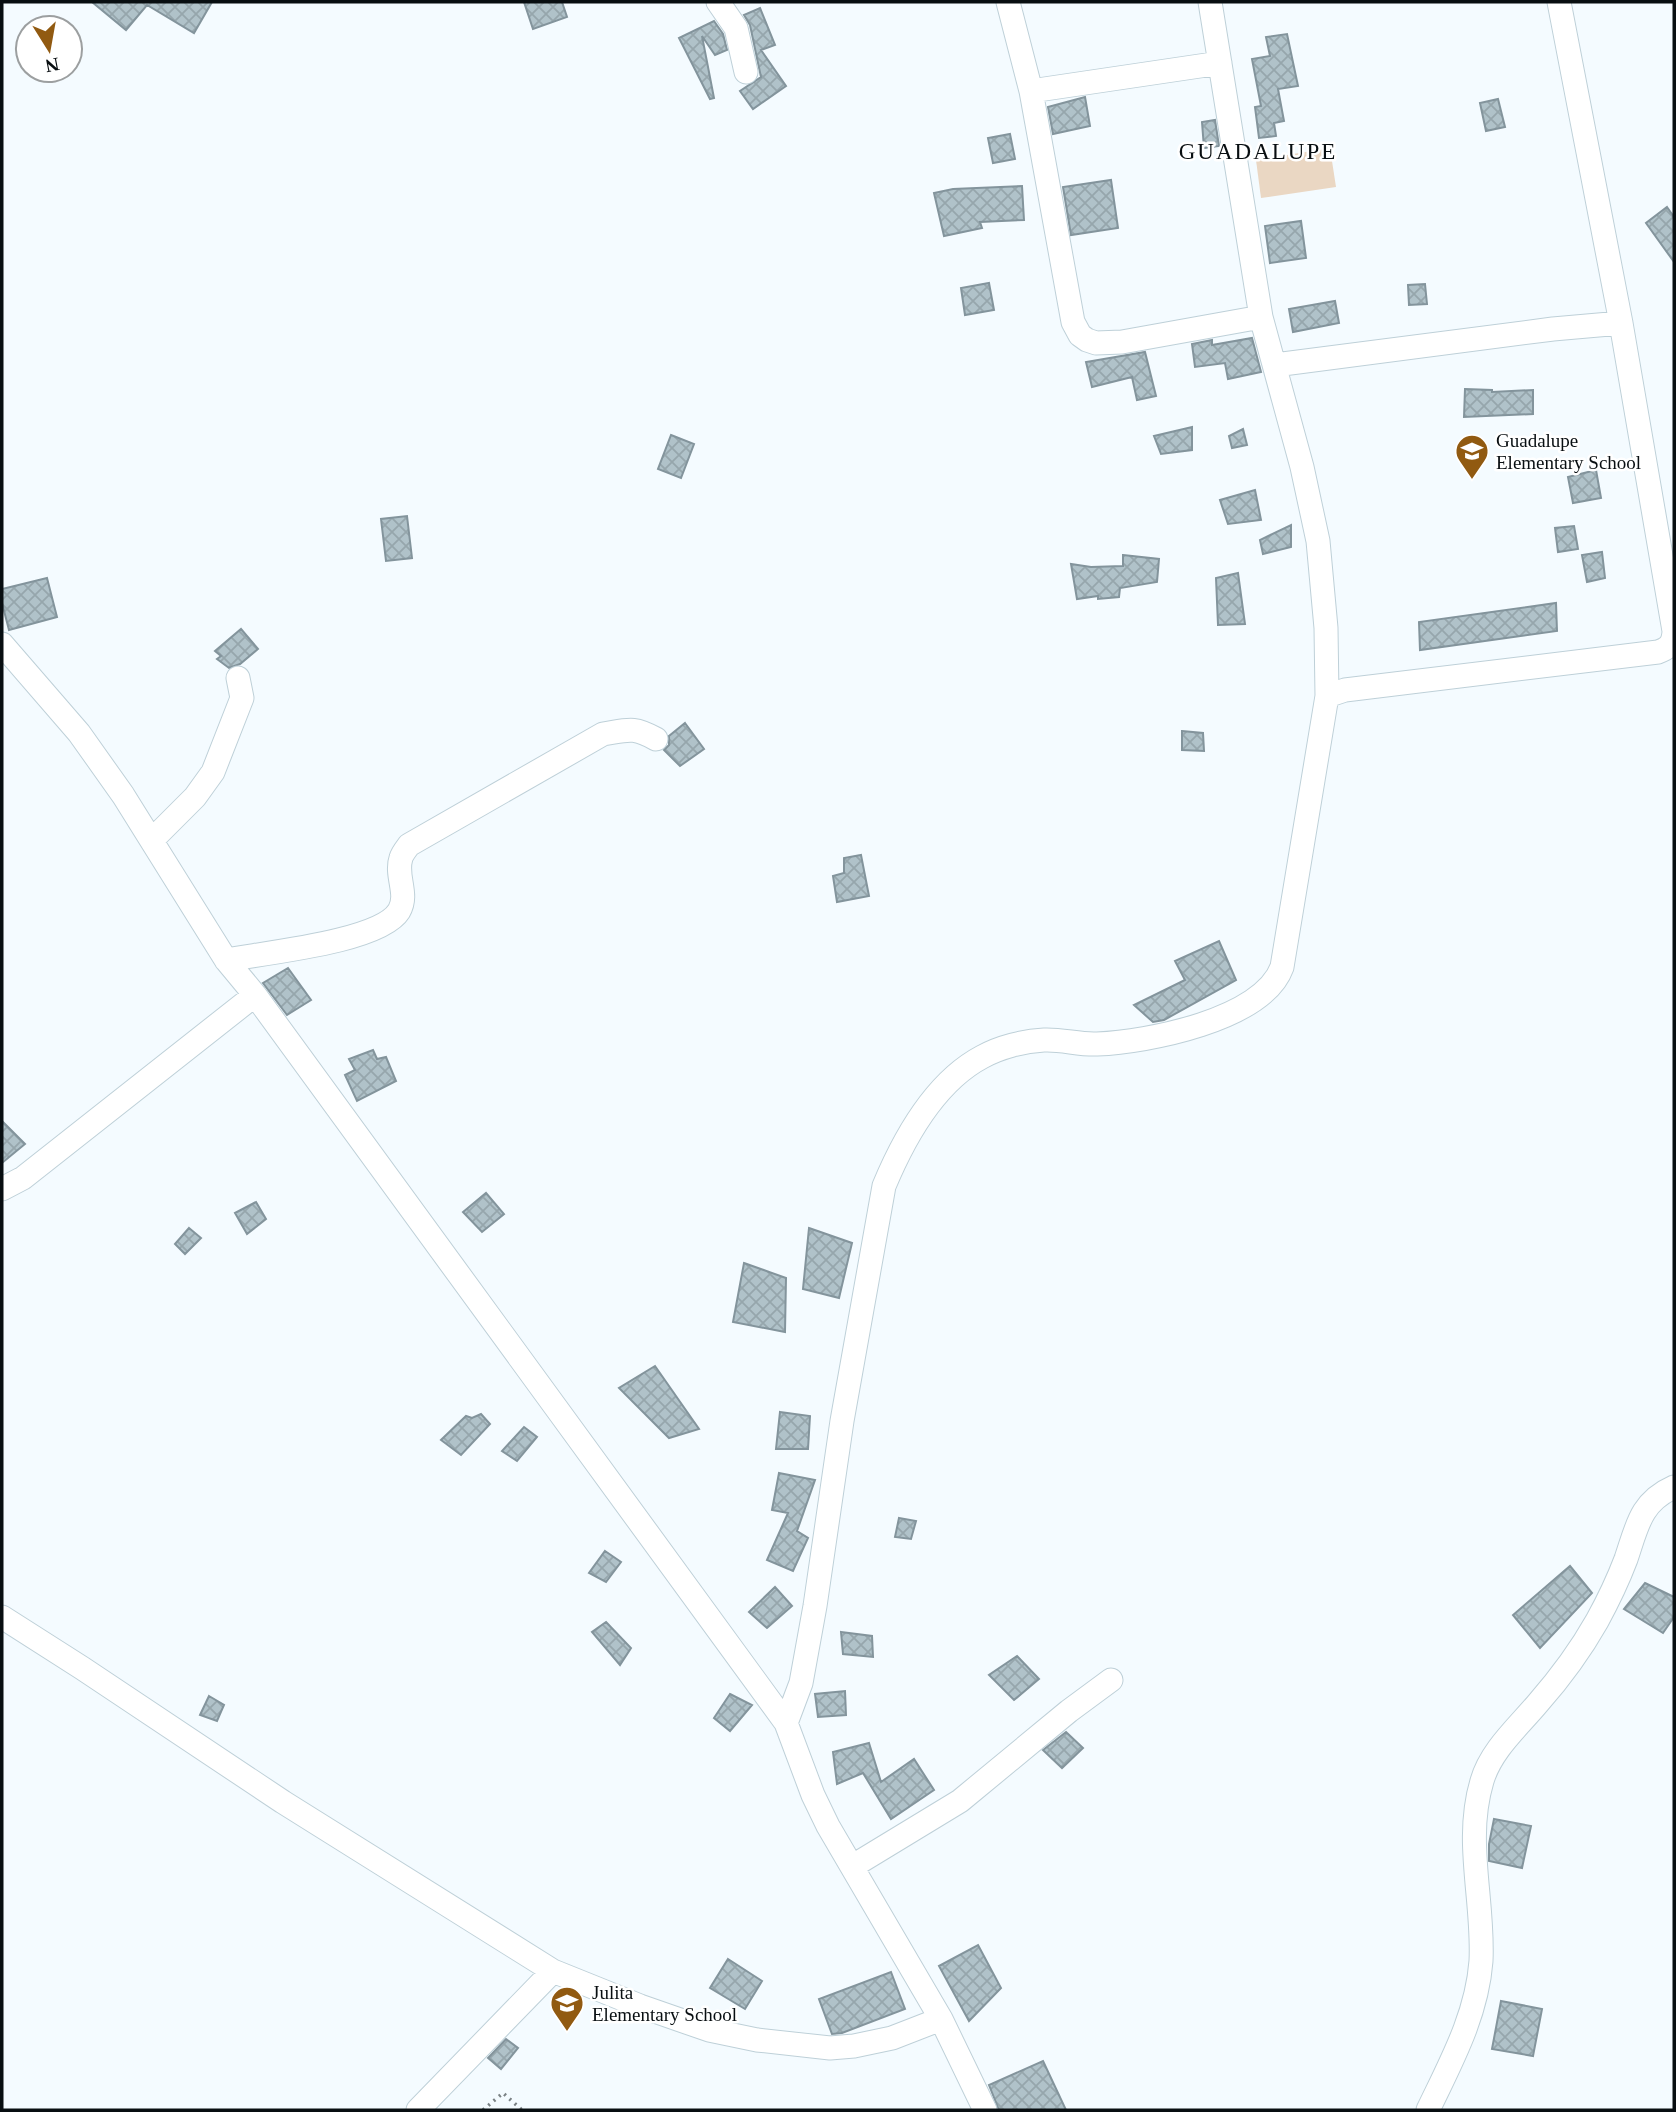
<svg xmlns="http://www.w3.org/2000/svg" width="1676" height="2112" font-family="'Times New Roman',serif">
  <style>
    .grass { fill: #ead7c3 }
    .building { fill: url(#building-cross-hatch); stroke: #83949c; stroke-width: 2 }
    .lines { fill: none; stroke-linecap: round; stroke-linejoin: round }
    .minor-casing { stroke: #bed0d8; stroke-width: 25 }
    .path { stroke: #7a8184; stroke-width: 3.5; stroke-dasharray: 2 5; stroke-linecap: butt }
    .minor { stroke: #fff; stroke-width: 23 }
    .labels { text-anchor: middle; stroke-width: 5; stroke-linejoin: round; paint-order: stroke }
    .poi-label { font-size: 19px; fill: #080e11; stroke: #fff; text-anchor: start }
    .quarter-label { font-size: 23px; letter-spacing: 2px; fill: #080e11; stroke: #fff }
  </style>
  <defs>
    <pattern id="building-cross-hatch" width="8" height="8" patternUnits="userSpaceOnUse" patternTransform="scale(1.75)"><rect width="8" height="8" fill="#b0c2c9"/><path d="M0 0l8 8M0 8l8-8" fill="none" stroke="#96a6ac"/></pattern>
  </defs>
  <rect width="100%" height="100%" fill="#f4fbff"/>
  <path class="grass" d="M1330,148L1336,187L1261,198L1256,160Z"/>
  <path class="building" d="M92,2H212L194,33L147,5L126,30Z
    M524,2H562L567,17L533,29Z
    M760,8L775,45L761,50L786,86L753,109L740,91L761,77L750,25L744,15Z
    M714,21L723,34L727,50L715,55L702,36L714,98L710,99L679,38Z
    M1287,34L1298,86L1278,89L1284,121L1274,123L1276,136L1259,138L1255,107L1261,106L1252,59L1270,56L1266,37Z
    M1085,97L1090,126L1053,134L1048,107Z
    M1498,99L1505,127L1486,131L1480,103Z
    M1215,120L1219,146L1204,148L1202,122Z
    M1010,134L1015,159L993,163L988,138Z
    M1111,180L1118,228L1071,235L1063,187Z
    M1022,186L1024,220L980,222L982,228L944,236L934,193L953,189Z
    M1667,207L1674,217V262L1646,223Z
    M1301,221L1306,258L1270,263L1265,226Z
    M989,283L994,310L965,315L961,288Z
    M1425,284L1427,304L1409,305L1408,285Z
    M1335,301L1339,323L1293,332L1289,309Z
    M1252,338L1261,372L1228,379L1225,363L1195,367L1192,344L1212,340V345Z
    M1145,352L1156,396L1137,400L1132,377L1092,387L1086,362Z
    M1465,389L1492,390V392L1533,390V414L1464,417Z
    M1192,427V450L1161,454L1154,436Z
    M1243,429L1247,445L1232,448L1229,436Z
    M671,435L694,444L681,478L658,469Z
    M1596,470L1601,498L1573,503L1568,477Z
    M1255,490L1261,520L1228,524L1220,500Z
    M407,516L412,558L386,561L381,519Z
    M1291,525V547L1263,554L1260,540Z
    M1574,526L1578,549L1558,552L1555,528Z
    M1602,552L1605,578L1587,582L1582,555Z
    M1123,555L1159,559L1157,582L1120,588L1119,597L1098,599V596L1077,599L1071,564L1091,567L1123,566Z
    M1238,573L1245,624L1218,625L1216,578Z
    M47,578L57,617L9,630L2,603V589Z
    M1556,603L1557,631L1420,650L1419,622Z
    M241,629L258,649L240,664L229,668L217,659L221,656L215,651Z
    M685,723L704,749L680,766L664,750L669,745V736Z
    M1182,731L1203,733L1204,751L1182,750Z
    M861,855L869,896L837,902L833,876L844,873V858Z
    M1219,941L1236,980L1164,1020L1153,1022L1134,1005L1185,980L1175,961Z
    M288,968L311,1000L287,1015L263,983Z
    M373,1050L377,1059L386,1057L396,1081L357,1101L345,1075L355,1070L349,1059Z
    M2,1121L25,1144L2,1163Z
    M486,1193L504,1214L482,1232L463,1212Z
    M256,1202L266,1219L247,1234L235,1213Z
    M189,1228L201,1238L185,1254L175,1244Z
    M809,1228L852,1243L839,1298L803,1289Z
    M744,1263L786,1278L785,1332L733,1322Z
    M655,1366L699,1429L669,1438L619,1388Z
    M780,1412L810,1416L808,1449H776Z
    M481,1414L490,1424L461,1455L441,1440L466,1416L472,1418Z
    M524,1427L537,1437L517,1461L502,1451Z
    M779,1473L815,1480L797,1531L808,1538L793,1571L767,1560L788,1513L772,1510Z
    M899,1518L916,1521L911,1539L895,1537Z
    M605,1551L621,1562L606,1582L589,1573Z
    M1570,1566L1592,1593L1540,1648L1513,1615Z
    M1645,1583L1674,1597V1617L1663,1633L1624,1609Z
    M775,1587L792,1606L767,1628L749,1612Z
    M606,1622L631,1648L620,1665L592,1632Z
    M841,1632L872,1636L873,1657L843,1654Z
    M1017,1656L1039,1679L1014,1700L989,1675Z
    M845,1691L846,1715L818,1717L815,1694Z
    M730,1694L752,1705L730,1731L714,1718Z
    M209,1696L224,1705L217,1721L200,1715Z
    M1066,1732L1083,1748L1062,1768L1043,1750Z
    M869,1743L881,1782L914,1759L934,1790L891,1819L863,1773L837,1784L833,1752Z
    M1494,1819L1531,1826L1522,1868L1489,1861V1844Z
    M978,1945L1001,1988L969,2021L939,1966Z
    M728,1959L762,1981L745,2009L710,1988Z
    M891,1972L905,2009L842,2033L832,2034L819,1999Z
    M1501,2001L1542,2009L1533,2056L1492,2049Z
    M506,2039L518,2048L501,2069L488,2058Z
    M1043,2061L1066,2110H999L989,2085Z"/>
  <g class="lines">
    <defs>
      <path id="minor" d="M718,2L736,28L746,72
        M1008,2L1031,91L1073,322L1080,335L1087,340L1096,343L1122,342L1261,317
        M1559,2L1621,323L1674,631
        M1031,91L1220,63
        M1275,365L1553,329L1621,323
        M2,644L79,733L123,795L226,960L255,995L786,1723L813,1795L828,1826L941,2019L985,2110
        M1327,696L1345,690L1658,652C1669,648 1673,644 1674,632
        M152,840L195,797L213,772L242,698L238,678
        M226,960C263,953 380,942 399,911C409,894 395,876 401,858C402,854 406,849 409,845L603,734C628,730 633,726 656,739
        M2,1189L23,1178L255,995
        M2,1617L82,1668L283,1802L553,1971L640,2006L709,2030L757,2040L830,2048L854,2046L892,2038L941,2019
        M786,1723L801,1683L815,1606L842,1421L884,1186C904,1138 935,1082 982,1057C1000,1047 1024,1041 1044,1040C1061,1039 1080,1045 1097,1044C1147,1042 1263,1020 1282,967L1327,696L1326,628L1318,541L1302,467L1261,317L1210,2
        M853,1866L960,1801L1069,1711L1111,1680
        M418,2110L553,1971
        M1428,2110C1451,2062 1477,2015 1481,1961C1484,1900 1464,1841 1482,1781C1491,1750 1518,1727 1538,1703C1560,1678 1580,1651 1597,1621C1608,1601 1618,1580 1626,1559C1637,1527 1640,1502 1674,1487"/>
    </defs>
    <use href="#minor" class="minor-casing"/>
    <path class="path" d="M483,2110L503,2093L522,2110"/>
    <use href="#minor" class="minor"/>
  </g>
  <defs>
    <symbol id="school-pin" viewBox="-11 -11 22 30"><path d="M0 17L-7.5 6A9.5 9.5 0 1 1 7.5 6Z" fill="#915a11" stroke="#fff"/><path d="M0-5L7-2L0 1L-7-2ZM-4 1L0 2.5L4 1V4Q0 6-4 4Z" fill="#fff"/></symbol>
  </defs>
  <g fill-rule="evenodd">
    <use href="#school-pin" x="1453" y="432" width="38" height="52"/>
    <use href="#school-pin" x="548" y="1984" width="38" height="52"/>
  </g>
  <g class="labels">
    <g class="poi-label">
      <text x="1496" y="447">Guadalupe<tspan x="1496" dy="22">Elementary School</tspan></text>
      <text x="592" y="1999">Julita<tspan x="592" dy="22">Elementary School</tspan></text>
    </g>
    <g class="quarter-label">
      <text x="1258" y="159">GUADALUPE</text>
    </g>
  </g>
  <rect width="1676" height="2112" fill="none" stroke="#080e11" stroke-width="7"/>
  <g transform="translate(49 49) rotate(169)"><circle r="33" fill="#ffffff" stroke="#9c9fa0" stroke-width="2"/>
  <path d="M0-5L12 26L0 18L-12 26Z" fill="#915a11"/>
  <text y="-10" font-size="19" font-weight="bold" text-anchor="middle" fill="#080e11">N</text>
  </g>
</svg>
